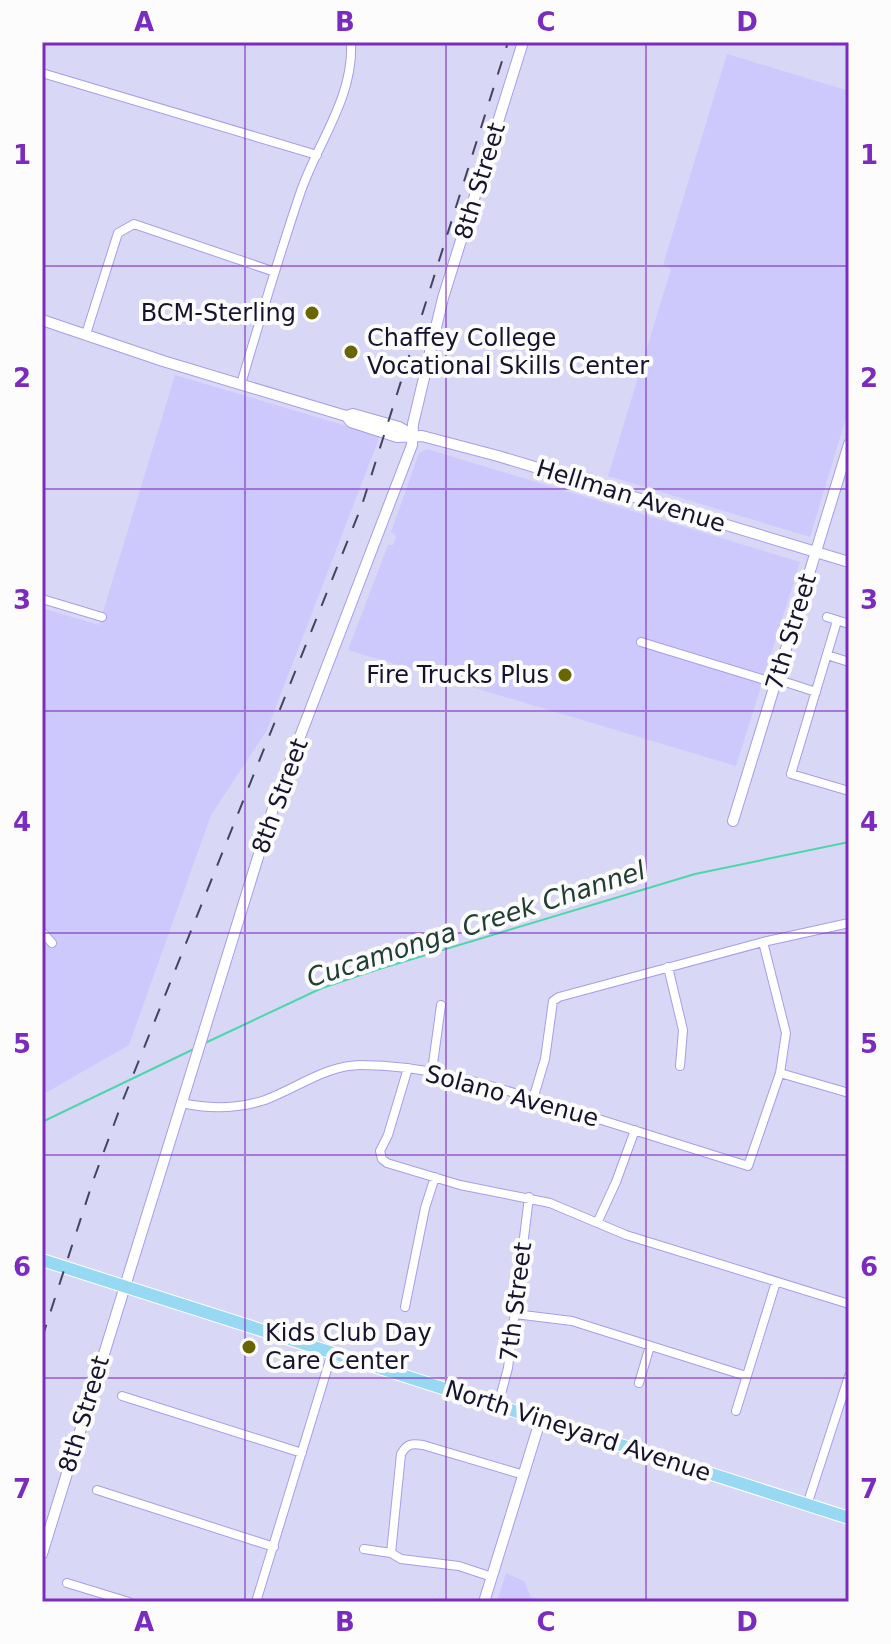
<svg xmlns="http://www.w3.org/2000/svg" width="891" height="1644" font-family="'DejaVu Sans',sans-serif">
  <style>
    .built { fill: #cdc9fc }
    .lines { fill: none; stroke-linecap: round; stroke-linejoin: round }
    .stream { stroke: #4ed6ab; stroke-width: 2 }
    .minor-casing { stroke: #a59ee9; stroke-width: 10 }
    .tertiary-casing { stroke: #a59ee9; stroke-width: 12 }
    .primary-casing { stroke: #fff; stroke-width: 14 }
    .minor { stroke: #fff; stroke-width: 8 }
    .tertiary { stroke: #fff; stroke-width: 10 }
    .primary { stroke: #97d8f2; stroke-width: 12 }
    .rail { stroke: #46435f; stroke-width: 2; stroke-dasharray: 14 14; stroke-linecap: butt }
    .grid { fill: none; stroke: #7b2cbf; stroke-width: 2; stroke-opacity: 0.55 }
    .poi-dot { fill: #696600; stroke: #fcfcfc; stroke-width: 3 }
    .labels { text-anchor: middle; stroke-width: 8; stroke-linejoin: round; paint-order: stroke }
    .street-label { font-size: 24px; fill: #17132f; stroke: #fcfcfc }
    .poi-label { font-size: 24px; fill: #17132f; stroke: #fcfcfc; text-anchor: end }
    .water-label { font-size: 26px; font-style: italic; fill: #213e33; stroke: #fcfcfc }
    .neatline { fill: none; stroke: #7b2cbf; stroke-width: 3 }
    .grid-label { font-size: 26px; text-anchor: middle; font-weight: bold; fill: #7b2cbf }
  </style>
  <rect width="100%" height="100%" fill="#d9d7f6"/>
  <path class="built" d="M727,54L849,91V408L810,537L608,476L671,269L663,265Z
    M175,375L380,436L267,730L211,815L129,1045L42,1095V608L99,625Z
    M427,449L800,562L736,766L348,650L388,545H393L396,536L391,532L419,453Z
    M506,1573L524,1581L531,1597L548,1602H497Z"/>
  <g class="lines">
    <path class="stream" d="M205,1043L322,988L376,970L695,874L849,842
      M42,1122L196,1048"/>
    <defs>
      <path id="minor" d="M42,73L317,155
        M86,334L118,233L134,224L275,272
        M241,384C260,320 279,255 301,191C318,142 354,97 351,42
        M42,599L102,617
        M827,617L849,624
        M837,621L791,774L849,791
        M641,642L765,680L776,679L816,692
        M827,655L849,662
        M42,932L52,943
        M668,967L683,1030L680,1066
        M408,1068L388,1135L380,1151L382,1159L387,1163L460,1185L550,1203L626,1235L849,1304
        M432,1071L441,1005
        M780,1073L849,1093
        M533,1099L545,1059L553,1001L559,997L763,942L849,923
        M181,1103C209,1109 237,1109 265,1100C297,1088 327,1065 361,1065C430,1065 492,1086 557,1106C621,1126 684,1146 748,1166L780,1073L786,1033L763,942
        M598,1221L616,1182L635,1130
        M405,1307L425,1208L435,1177
        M515,1314L572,1321L746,1376
        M639,1383L650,1346
        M122,1396L302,1453
        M498,1405L508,1368L529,1197
        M736,1411L776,1282
        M97,1490L274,1547
        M807,1505L849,1376
        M364,1549L391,1553L401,1559L459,1566L492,1577
        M391,1553L401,1454C407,1444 411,1443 423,1445L524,1475
        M67,1583L129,1602
        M256,1602L332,1353"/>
      <path id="tertiary" d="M42,320L163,361L346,416L353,414L399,427L413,435
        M346,416L351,422L397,437L422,436L498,456L849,562
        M733,821L849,444
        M42,1554L276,799L412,445L413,424L443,298L523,42
        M484,1602L541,1418"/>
      <path id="primary" d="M42,1260L849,1518"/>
    </defs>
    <use href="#minor" class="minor-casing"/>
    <use href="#tertiary" class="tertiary-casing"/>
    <use href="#primary" class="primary-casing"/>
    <use href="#minor" class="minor"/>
    <use href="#tertiary" class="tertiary"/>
    <use href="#primary" class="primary"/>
    <path class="rail" d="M42,1338L93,1181L123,1100L362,505L508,42"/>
  </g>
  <path class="grid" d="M245,42V1602M446,42V1602M646,42V1602M42,266H849M42,489H849M42,711H849M42,933H849M42,1155H849M42,1378H849"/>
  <g class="poi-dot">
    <circle cx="312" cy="313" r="8"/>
    <circle cx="351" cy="352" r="8"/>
    <circle cx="565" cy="675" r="8"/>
    <circle cx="249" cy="1347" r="8"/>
  </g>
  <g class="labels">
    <g class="street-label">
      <text transform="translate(480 181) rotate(-73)" y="8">8th Street</text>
      <text transform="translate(631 496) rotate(17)" y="8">Hellman Avenue</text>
      <text transform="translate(791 632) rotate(-73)" y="8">7th Street</text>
      <text transform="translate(280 796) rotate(-70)" y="8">8th Street</text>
      <text transform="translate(512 1096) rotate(15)" y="8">Solano Avenue</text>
      <text transform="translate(516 1302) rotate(-83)" y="8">7th Street</text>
      <text transform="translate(84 1414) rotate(-73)" y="8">8th Street</text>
      <text transform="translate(578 1431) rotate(18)" y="8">North Vineyard Avenue</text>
    </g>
    <g class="poi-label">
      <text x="296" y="321">BCM-Sterling</text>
      <text x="367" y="346" text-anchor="start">Chaffey College<tspan x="367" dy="28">Vocational Skills Center</tspan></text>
      <text x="549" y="683">Fire Trucks Plus</text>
      <text x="265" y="1341" text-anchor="start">Kids Club Day<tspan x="265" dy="28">Care Center</tspan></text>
    </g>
    <g class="water-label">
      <text transform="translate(476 924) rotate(-18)" y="9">Cucamonga Creek Channel</text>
    </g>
  </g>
  <rect width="891" height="1644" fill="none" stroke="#fcfcfc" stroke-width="88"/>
  <rect x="44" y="44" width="803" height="1556" class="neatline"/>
  <g class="grid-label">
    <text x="144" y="31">A</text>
    <text x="345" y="31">B</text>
    <text x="546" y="31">C</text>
    <text x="747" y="31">D</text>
    <text x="22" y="164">1</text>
    <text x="869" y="164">1</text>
    <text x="22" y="387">2</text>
    <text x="869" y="387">2</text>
    <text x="22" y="609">3</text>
    <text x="869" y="609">3</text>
    <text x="22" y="831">4</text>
    <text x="869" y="831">4</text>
    <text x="22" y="1053">5</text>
    <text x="869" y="1053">5</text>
    <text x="22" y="1276">6</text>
    <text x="869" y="1276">6</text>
    <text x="22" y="1498">7</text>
    <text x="869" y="1498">7</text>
    <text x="144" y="1631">A</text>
    <text x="345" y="1631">B</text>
    <text x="546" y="1631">C</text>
    <text x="747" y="1631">D</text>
  </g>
</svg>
